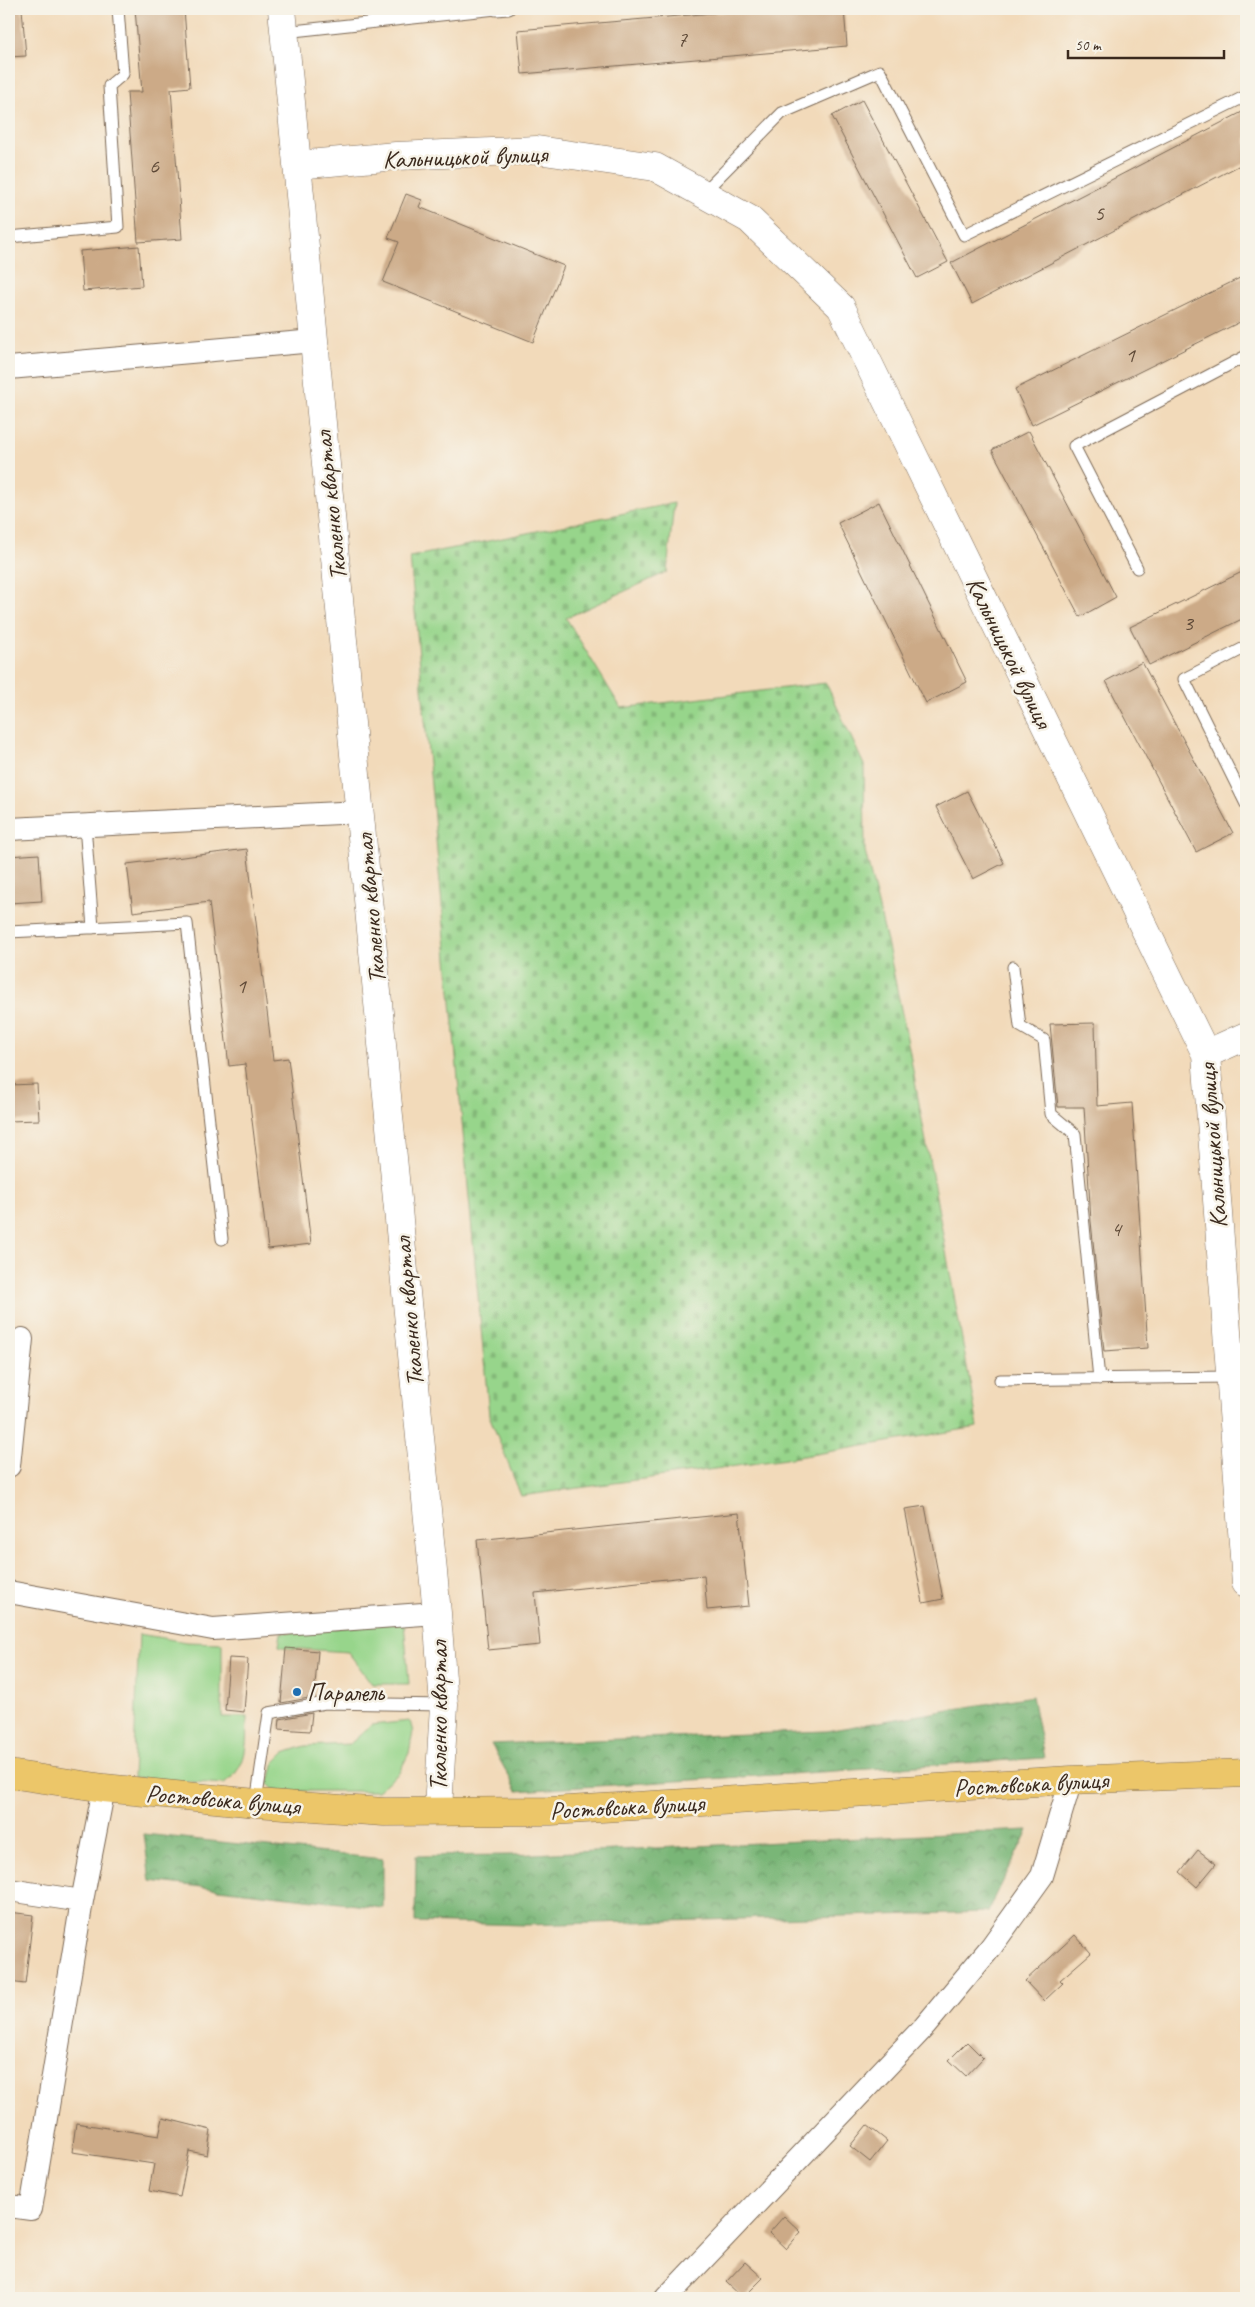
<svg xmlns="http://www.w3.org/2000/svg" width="1255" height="2307" font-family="Caveat,sans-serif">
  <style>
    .green { fill: #97d58b; stroke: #698054 }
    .forest { fill: url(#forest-crowns); stroke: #5a704a }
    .cemetery { fill: url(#cemetery-stones); stroke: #698054 }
    .building { fill: #ccaa87 }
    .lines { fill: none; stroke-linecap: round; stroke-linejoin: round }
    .service-casing { stroke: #7b6855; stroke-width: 13 }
    .minor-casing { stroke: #7b6855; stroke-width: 24 }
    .tertiary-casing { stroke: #7b6855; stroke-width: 29 }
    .trunk-casing { stroke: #7b6855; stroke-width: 29 }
    .service { stroke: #fff; stroke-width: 11 }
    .minor { stroke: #fff; stroke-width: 22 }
    .tertiary { stroke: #fff; stroke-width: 28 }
    .trunk { stroke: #ecc669; stroke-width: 28 }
    .poi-dot { fill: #1f6fb2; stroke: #f7f3e8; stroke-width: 2 }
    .labels { text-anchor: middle; stroke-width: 5; stroke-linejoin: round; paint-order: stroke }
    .number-label { font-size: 22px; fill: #5f4a38 }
    .street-label { font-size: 25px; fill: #3b2a1e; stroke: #f7f3e8 }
    .poi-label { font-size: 25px; fill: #3b2a1e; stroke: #f7f3e8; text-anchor: start }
  </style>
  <defs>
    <pattern id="forest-crowns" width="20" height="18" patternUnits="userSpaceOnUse" patternTransform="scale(1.25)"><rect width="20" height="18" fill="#79b677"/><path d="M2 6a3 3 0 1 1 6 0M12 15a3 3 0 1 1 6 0" fill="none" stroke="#649461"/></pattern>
    <pattern id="cemetery-stones" width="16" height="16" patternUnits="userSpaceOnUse" patternTransform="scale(1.25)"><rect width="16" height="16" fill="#97d58b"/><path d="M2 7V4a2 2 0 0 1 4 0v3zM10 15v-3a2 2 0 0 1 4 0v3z" fill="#83b778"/></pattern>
  </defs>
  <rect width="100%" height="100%" fill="#f7f3e8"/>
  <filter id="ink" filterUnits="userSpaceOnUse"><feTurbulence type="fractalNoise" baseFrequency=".02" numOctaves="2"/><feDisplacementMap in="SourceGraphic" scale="10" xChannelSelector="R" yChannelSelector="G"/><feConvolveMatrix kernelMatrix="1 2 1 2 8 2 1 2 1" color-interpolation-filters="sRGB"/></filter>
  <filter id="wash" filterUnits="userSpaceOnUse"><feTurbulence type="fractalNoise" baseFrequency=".0096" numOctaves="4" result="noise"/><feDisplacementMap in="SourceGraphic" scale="20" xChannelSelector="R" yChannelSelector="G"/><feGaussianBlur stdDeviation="1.12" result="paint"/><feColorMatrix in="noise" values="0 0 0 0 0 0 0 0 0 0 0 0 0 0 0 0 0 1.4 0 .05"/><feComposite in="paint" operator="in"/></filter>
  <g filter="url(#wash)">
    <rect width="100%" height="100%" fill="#f2daba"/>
    <path class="green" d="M404,1622L409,1684H372L348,1652L286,1648L279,1646L281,1633Z
      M139,1634L186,1642L222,1643V1717H247C246,1746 249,1765 224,1784L133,1778Z
      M410,1721L413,1732L409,1753L399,1773L377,1791H284L273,1789L268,1784L274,1763L284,1753L305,1746L350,1744L371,1725Z"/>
    <path class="forest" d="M1032,1696L1044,1758L517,1791L491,1744L826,1731Z
      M1028,1830L988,1912L525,1925L415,1922L416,1856L512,1855Z
      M144,1834L383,1859V1908L150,1881Z"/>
    <path class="cemetery" d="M674,503L667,572L566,618L621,708L826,683L864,765L865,851L888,946L908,1043L978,1427L779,1460L521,1496L489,1415L410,557Z"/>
    <g id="blocks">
      <path class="building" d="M9,9H22L26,56L9,57Z
        M135,9H184L190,87L171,89L182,239L138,242L127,92H142Z
        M759,9H844L847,46L522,74L518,30Z
        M862,100L948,262L917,278L832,116Z
        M1246,110V162L972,304L951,263Z
        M406,194L422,200L419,207L564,266L533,342L383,282L399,242L388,238Z
        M139,246L142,286L83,291L80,251Z
        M1246,275V319L1032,425L1015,389Z
        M1029,431L1116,597L1080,617L992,450Z
        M879,502L967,682L926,703L838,523Z
        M1246,570V617L1149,665L1130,627Z
        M1142,662L1233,833L1196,852L1106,681Z
        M967,791L1004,863L973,879L936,807Z
        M247,849L273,1060L288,1058L311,1244L268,1249L245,1064L229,1066L209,902L133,912L127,864Z
        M39,854L42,901L9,903V856Z
        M1095,1023L1097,1106L1132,1103L1148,1348L1104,1351L1091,1221L1084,1107H1058L1050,1024Z
        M37,1084L39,1120L9,1121V1085Z
        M925,1506L943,1599L923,1603L905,1509Z
        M739,1513L749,1606L707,1610L704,1575L535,1593L540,1645L488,1650L477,1540Z
        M286,1648L318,1651L314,1697L281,1703Z
        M229,1658L248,1659L244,1712L225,1710Z
        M312,1713L310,1731L279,1729L280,1719Z
        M1198,1850L1216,1864L1197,1887L1180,1872Z
        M9,1912L33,1915L25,1984L9,1982Z
        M1075,1935L1091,1953L1060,1980L1063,1983L1044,2001L1025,1981Z
        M967,2042L983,2058L966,2076L949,2060Z
        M163,2118L211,2130L207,2155L189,2151L180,2197L149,2191L154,2164L72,2152L76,2123L159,2136Z
        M867,2125L887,2141L870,2162L850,2146Z
        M784,2216L801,2232L786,2249L769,2233Z
        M745,2262L763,2278L743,2298L726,2282Z"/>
    </g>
  </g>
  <g filter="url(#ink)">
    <use href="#blocks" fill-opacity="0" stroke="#7b6855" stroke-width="1"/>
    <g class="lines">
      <defs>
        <path id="service" d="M496,10L509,9
          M284,32L496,9
          M703,193L782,113L880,71L964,235L1246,96
          M9,237L118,227L109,86L123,74L118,9
          M1137,568L1074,446L1246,356
          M1246,647L1184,679L1246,804
          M85,825L93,928
          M9,932L187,923L222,1239
          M1013,967L1020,1026L1044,1040L1051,1114L1075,1134L1099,1379
          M1000,1380L1230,1377
          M256,1803L269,1713L325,1703L444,1705"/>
        <path id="minor" d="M9,368L314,341
          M9,829L360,812
          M9,1466L22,1339
          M9,1592L213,1629L437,1613
          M9,1890L82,1901
          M9,2206L31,2209L82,1901L104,1788
          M666,2298L925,2026L991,1947L1042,1876L1071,1780"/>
        <path id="tertiary" d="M282,9L437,1613L444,1705L438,1810
          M297,165L396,156L537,150L655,167L749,219L841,307L1206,1054L1246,1583
          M1206,1054L1246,1036"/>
        <path id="trunk" d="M9,1774L104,1788L256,1803L384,1812L551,1811L1071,1780L1246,1773"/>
      </defs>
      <use href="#service" class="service-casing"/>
      <use href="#minor" class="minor-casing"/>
      <use href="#tertiary" class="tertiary-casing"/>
      <use href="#trunk" class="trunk-casing"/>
      <use href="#service" class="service"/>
      <use href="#minor" class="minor"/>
      <use href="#tertiary" class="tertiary"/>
      <use href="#trunk" class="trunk"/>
    </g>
  </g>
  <circle class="poi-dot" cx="297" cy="1692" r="5"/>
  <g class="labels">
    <g class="number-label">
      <text x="682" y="46">7</text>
      <text x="154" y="173">6</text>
      <text x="1099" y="220">5</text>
      <text x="1130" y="362">1</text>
      <text x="1188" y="630">3</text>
      <text x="241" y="993">1</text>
      <text x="1116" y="1236">4</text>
    </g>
    <g class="street-label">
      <text transform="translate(465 156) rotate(-2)" y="9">Кальницькой вулиця</text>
      <text transform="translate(330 506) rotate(-96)" y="9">Ткаленко квартал</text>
      <text transform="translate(1010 652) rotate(64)" y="9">Кальницькой вулиця</text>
      <text transform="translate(370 909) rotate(-95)" y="9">Ткаленко квартал</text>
      <text transform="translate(1212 1146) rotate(-94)" y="9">Кальницькой вулиця</text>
      <text transform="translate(408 1312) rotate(-95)" y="9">Ткаленко квартал</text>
      <text transform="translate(438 1716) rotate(-90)" y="9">Ткаленко квартал</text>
      <text transform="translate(1031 1783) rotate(-3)" y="9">Ростовська вулиця</text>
      <text transform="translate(223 1799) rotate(5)" y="9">Ростовська вулиця</text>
      <text transform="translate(627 1806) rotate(-3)" y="9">Ростовська вулиця</text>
    </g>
    <g class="poi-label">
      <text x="307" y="1701">Паралель</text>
    </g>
  </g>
  <rect width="1255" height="2307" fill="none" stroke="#f7f3e8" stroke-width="30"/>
  <path d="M1068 50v8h156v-8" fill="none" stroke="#3b2a1e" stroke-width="2.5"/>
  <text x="1075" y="50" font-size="15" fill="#3b2a1e" stroke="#f7f3e8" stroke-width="4" paint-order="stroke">50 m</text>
</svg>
